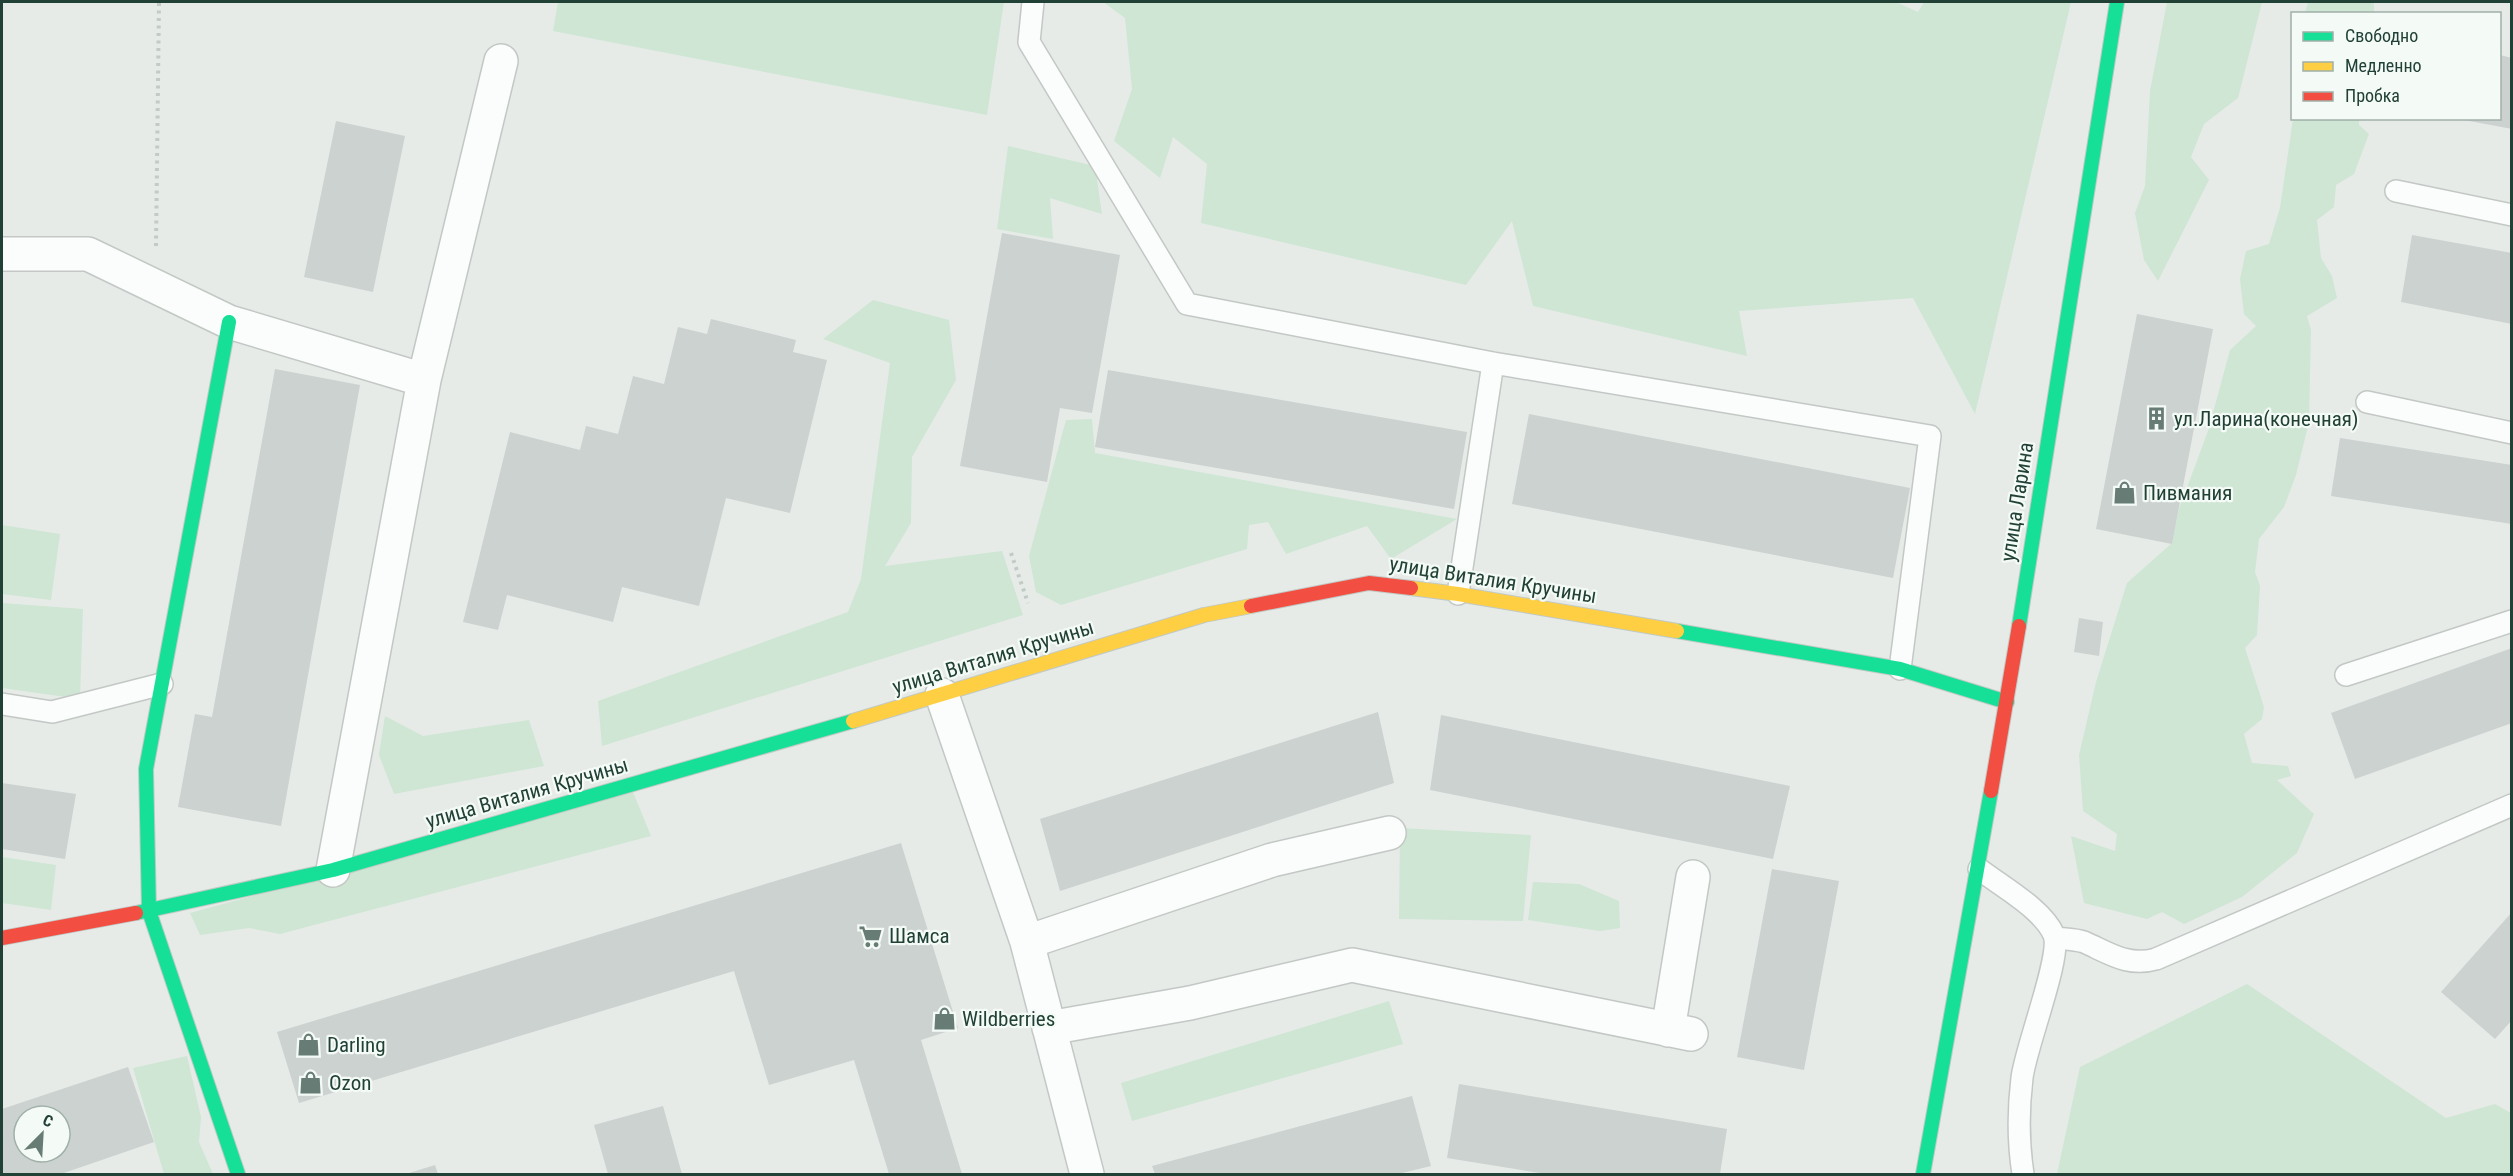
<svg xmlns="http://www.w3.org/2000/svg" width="2513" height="1176" font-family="'Roboto Condensed',sans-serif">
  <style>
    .green { fill: #cee6d3 }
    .building { fill: #ccd2d0; fill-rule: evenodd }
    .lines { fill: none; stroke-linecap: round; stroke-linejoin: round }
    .lane-casing { stroke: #c3c8c5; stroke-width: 24 }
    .street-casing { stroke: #c3c8c5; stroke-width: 36 }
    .fast-casing { stroke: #c1c9c5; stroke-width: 16 }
    .slow-casing { stroke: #c1c9c5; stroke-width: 16 }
    .jam-casing { stroke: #c1c9c5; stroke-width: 16 }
    .path { stroke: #c2cbc6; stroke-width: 4; stroke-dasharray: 3 4.5; stroke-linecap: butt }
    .lane { stroke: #fbfcfc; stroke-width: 21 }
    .street { stroke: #fbfcfc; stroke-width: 33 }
    .fast { stroke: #16e098; stroke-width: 14 }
    .slow { stroke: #ffcf43; stroke-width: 14 }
    .jam { stroke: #f24e42; stroke-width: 14 }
    .labels { text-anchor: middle; stroke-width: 4.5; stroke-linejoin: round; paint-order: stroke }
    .poi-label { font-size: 21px; fill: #214136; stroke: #f4faf6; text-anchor: start }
    .street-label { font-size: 21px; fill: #214136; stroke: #f4faf6 }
  </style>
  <rect width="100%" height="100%" fill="#e6ebe8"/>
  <path class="green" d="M558,2H1004L987,115L553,31Z
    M1103,2H1896L1918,12L1924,2H2071L1975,414L1913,298L1739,311L1747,356L1533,306L1512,221L1466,285L1201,223L1207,164L1173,137L1160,178L1114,141L1132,89L1125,18Z
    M2167,2H2262L2238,98L2204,124L2191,157L2209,180L2158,281L2144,260L2135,213L2145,186L2150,91Z
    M2308,2H2374V14L2305,13Z
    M2293,119H2359V125L2369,134L2354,174L2336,185L2334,207L2317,220L2321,258L2332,276L2337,298L2307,316L2311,330L2309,422L2296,475L2284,507L2259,539L2255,572L2260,586L2257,635L2245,648L2264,707L2262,719L2244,734L2252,763L2288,766L2291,776L2277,780L2314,814L2297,853L2242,897L2184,924L2162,912L2147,919L2084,903L2071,836L2115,851L2117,834L2083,811L2079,755L2096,682L2127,583L2172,543L2179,509L2208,431L2230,350L2256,326L2244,314L2240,279L2246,251L2269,244L2280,208Z
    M1008,146L1095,166L1102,214L1050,198L1053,239L997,229Z
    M873,300L949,320L956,380L912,457L911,523L885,566L1002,551L1023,615L602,746L598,701L848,612L861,579L890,363L823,339Z
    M1092,419L1095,453L1457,519L1391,559L1367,526L1286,554L1268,522L1249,525L1247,549L1061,605L1036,592L1029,556L1066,420Z
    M2,525L60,534L51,600L2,594Z
    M2,603L83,609L80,699L2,688Z
    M385,716L423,736L529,720L544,766L394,794L379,755Z
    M633,792L651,836L280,934L249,928L200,935L190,913Z
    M1400,828L1531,835L1523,921L1399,919Z
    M2,857L56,865L51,910L2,903Z
    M1533,882L1579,884L1619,901L1620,928L1600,931L1528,920Z
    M2247,984L2446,1118L2495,1104L2511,1113V1174H2057L2080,1067Z
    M1389,1001L1403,1044L1132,1121L1121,1083Z
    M187,1056L201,1117L199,1142L213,1174H164L133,1068Z"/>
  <path class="building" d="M2500,55L2512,58V129L2464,120L2500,118Z
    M336,121L405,136L373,292L304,277Z
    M1002,233L1120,255L1092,413L1060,408L1047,482L960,466Z
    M2412,235L2512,253V324L2401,302Z
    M2137,314L2213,329L2172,544L2096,529Z
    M711,319L796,340L793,352L827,360L790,513L726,498L699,606L622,587L613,622L507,595L498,630L463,622L510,432L580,450L586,426L618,434L633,376L664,384L678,327L707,334Z
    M275,369L360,385L281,826L178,807L195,714L212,717Z
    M1108,370L1467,432L1454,509L1095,447Z
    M1529,414L1910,488L1893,578L1512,504Z
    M2340,438L2512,465V524L2331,496Z
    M2079,618L2103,622L2099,656L2074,652Z
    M2512,648V723L2355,779L2331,713Z
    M1378,712L1394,783L1060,891L1040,819Z
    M1441,715L1790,786L1773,859L1430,790Z
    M2,783L76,794L65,859L2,849Z
    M901,843L958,1028L921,1040L962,1174H889L854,1060L769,1085L734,971L299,1103L277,1032Z
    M1772,869L1839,881L1804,1070L1737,1057Z
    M2512,912V1020L2495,1039L2441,992Z
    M128,1067L154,1142L61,1174H2V1109ZM24,1116H60V1152H24Z
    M1459,1084L1727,1129L1720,1174H1546L1447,1158Z
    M1412,1096L1431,1166L1398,1174H1155L1152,1166Z
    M663,1106L682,1174H608L594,1125Z
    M435,1165L438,1174H406Z"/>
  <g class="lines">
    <defs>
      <path id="lane" d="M1033,2L1029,42L1187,304L1493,363L1930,436L1900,669
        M2396,191L2512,215
        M2367,402L2512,433
        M1458,594L1493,363
        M2346,675L2512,621
        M2,704L52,712L162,684
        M1979,869C2001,886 2043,909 2054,935C2062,956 2025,1049 2022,1078C2018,1111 2018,1142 2023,1174
        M2055,938C2064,939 2076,939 2084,942C2109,953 2128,967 2156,959L2512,805"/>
      <path id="street" d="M2,254H88L229,322L424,380
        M942,695L1027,942L1087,1174
        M333,870L424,380L501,61
        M1027,942L1272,860L1389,833
        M1049,1028L1190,1003L1352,965L1691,1034
        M1668,1030L1693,877"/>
      <path id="fast" d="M229,322L146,769L149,911L238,1174
        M2019,626L2117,2
        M1677,631L1900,669L2007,702
        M136,913L333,870L853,721
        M1923,1174L1991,791"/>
      <path id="slow" d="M1411,588L1458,594L1677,631
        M853,721L1204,615L1251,606"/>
      <path id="jam" d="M1251,606L1369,583L1411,588
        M1991,791L2019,626
        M2,938L136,913"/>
    </defs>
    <use href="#lane" class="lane-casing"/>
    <use href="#street" class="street-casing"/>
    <use href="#fast" class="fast-casing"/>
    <use href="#slow" class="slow-casing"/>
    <use href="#jam" class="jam-casing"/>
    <path class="path" d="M156,246L159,2
      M1011,553L1028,603"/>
    <use href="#lane" class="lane"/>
    <use href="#street" class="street"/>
    <use href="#fast" class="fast"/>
    <use href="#slow" class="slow"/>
    <use href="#jam" class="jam"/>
  </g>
  <defs>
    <symbol id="building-bare" viewBox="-9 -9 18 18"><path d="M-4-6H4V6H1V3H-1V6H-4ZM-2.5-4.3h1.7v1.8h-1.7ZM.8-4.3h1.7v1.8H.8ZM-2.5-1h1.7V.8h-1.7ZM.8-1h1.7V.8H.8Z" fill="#667c74" stroke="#f4faf6" stroke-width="2.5" paint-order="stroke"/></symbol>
    <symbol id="shop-bare" viewBox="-9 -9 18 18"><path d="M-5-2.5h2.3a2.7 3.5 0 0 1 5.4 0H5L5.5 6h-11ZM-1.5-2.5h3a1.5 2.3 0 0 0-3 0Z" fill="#667c74" stroke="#f4faf6" stroke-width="2.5" paint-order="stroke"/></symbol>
    <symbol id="supermarket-bare" viewBox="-9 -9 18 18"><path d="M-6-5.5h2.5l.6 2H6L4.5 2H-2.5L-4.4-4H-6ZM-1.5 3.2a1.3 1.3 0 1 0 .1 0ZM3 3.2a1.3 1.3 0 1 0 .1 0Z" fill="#667c74" stroke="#f4faf6" stroke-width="2.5" paint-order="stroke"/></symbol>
  </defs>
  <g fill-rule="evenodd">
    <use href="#building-bare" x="2140" y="402" width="33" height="33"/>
    <use href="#shop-bare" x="2108" y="476" width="33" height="33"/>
    <use href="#supermarket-bare" x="854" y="920" width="33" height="33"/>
    <use href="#shop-bare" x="928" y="1002" width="33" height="33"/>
    <use href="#shop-bare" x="292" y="1028" width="33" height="33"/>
    <use href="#shop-bare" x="294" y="1066" width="33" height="33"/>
  </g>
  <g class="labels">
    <g class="poi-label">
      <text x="2174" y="426">ул.Ларина(конечная)</text>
      <text x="2143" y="500">Пивмания</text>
      <text x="889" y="943">Шамса</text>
      <text x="962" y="1026">Wildberries</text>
      <text x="327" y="1052">Darling</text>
      <text x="329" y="1090">Ozon</text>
    </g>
    <g class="street-label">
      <text transform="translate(2017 502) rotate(-81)" y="7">улица Ларина</text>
      <text transform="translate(1493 580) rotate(9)" y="7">улица Виталия Кручины</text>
      <text transform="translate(993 657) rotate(-17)" y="7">улица Виталия Кручины</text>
      <text transform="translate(527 793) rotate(-16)" y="7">улица Виталия Кручины</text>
    </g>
  </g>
  <rect width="2513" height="1176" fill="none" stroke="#214136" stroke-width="6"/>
  <rect x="2291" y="12" width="210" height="108" fill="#f4faf6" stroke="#a0b0a9" stroke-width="1.5"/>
  <rect x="2303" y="32" width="30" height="9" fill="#16e098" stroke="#a0b0a9" stroke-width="1.5"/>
  <text x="2345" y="42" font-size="18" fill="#214136">Свободно</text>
  <rect x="2303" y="62" width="30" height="9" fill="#ffcf43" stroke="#a0b0a9" stroke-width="1.5"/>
  <text x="2345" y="72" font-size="18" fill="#214136">Медленно</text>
  <rect x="2303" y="92" width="30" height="9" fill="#f24e42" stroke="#a0b0a9" stroke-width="1.5"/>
  <text x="2345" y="102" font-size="18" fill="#214136">Пробка</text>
  <g transform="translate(42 1134) rotate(24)"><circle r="28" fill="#f4faf6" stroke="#a0b0a9" stroke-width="1.5"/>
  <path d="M0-4.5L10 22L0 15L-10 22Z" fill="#667c74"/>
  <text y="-9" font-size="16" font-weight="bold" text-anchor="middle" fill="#214136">С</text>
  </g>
</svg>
